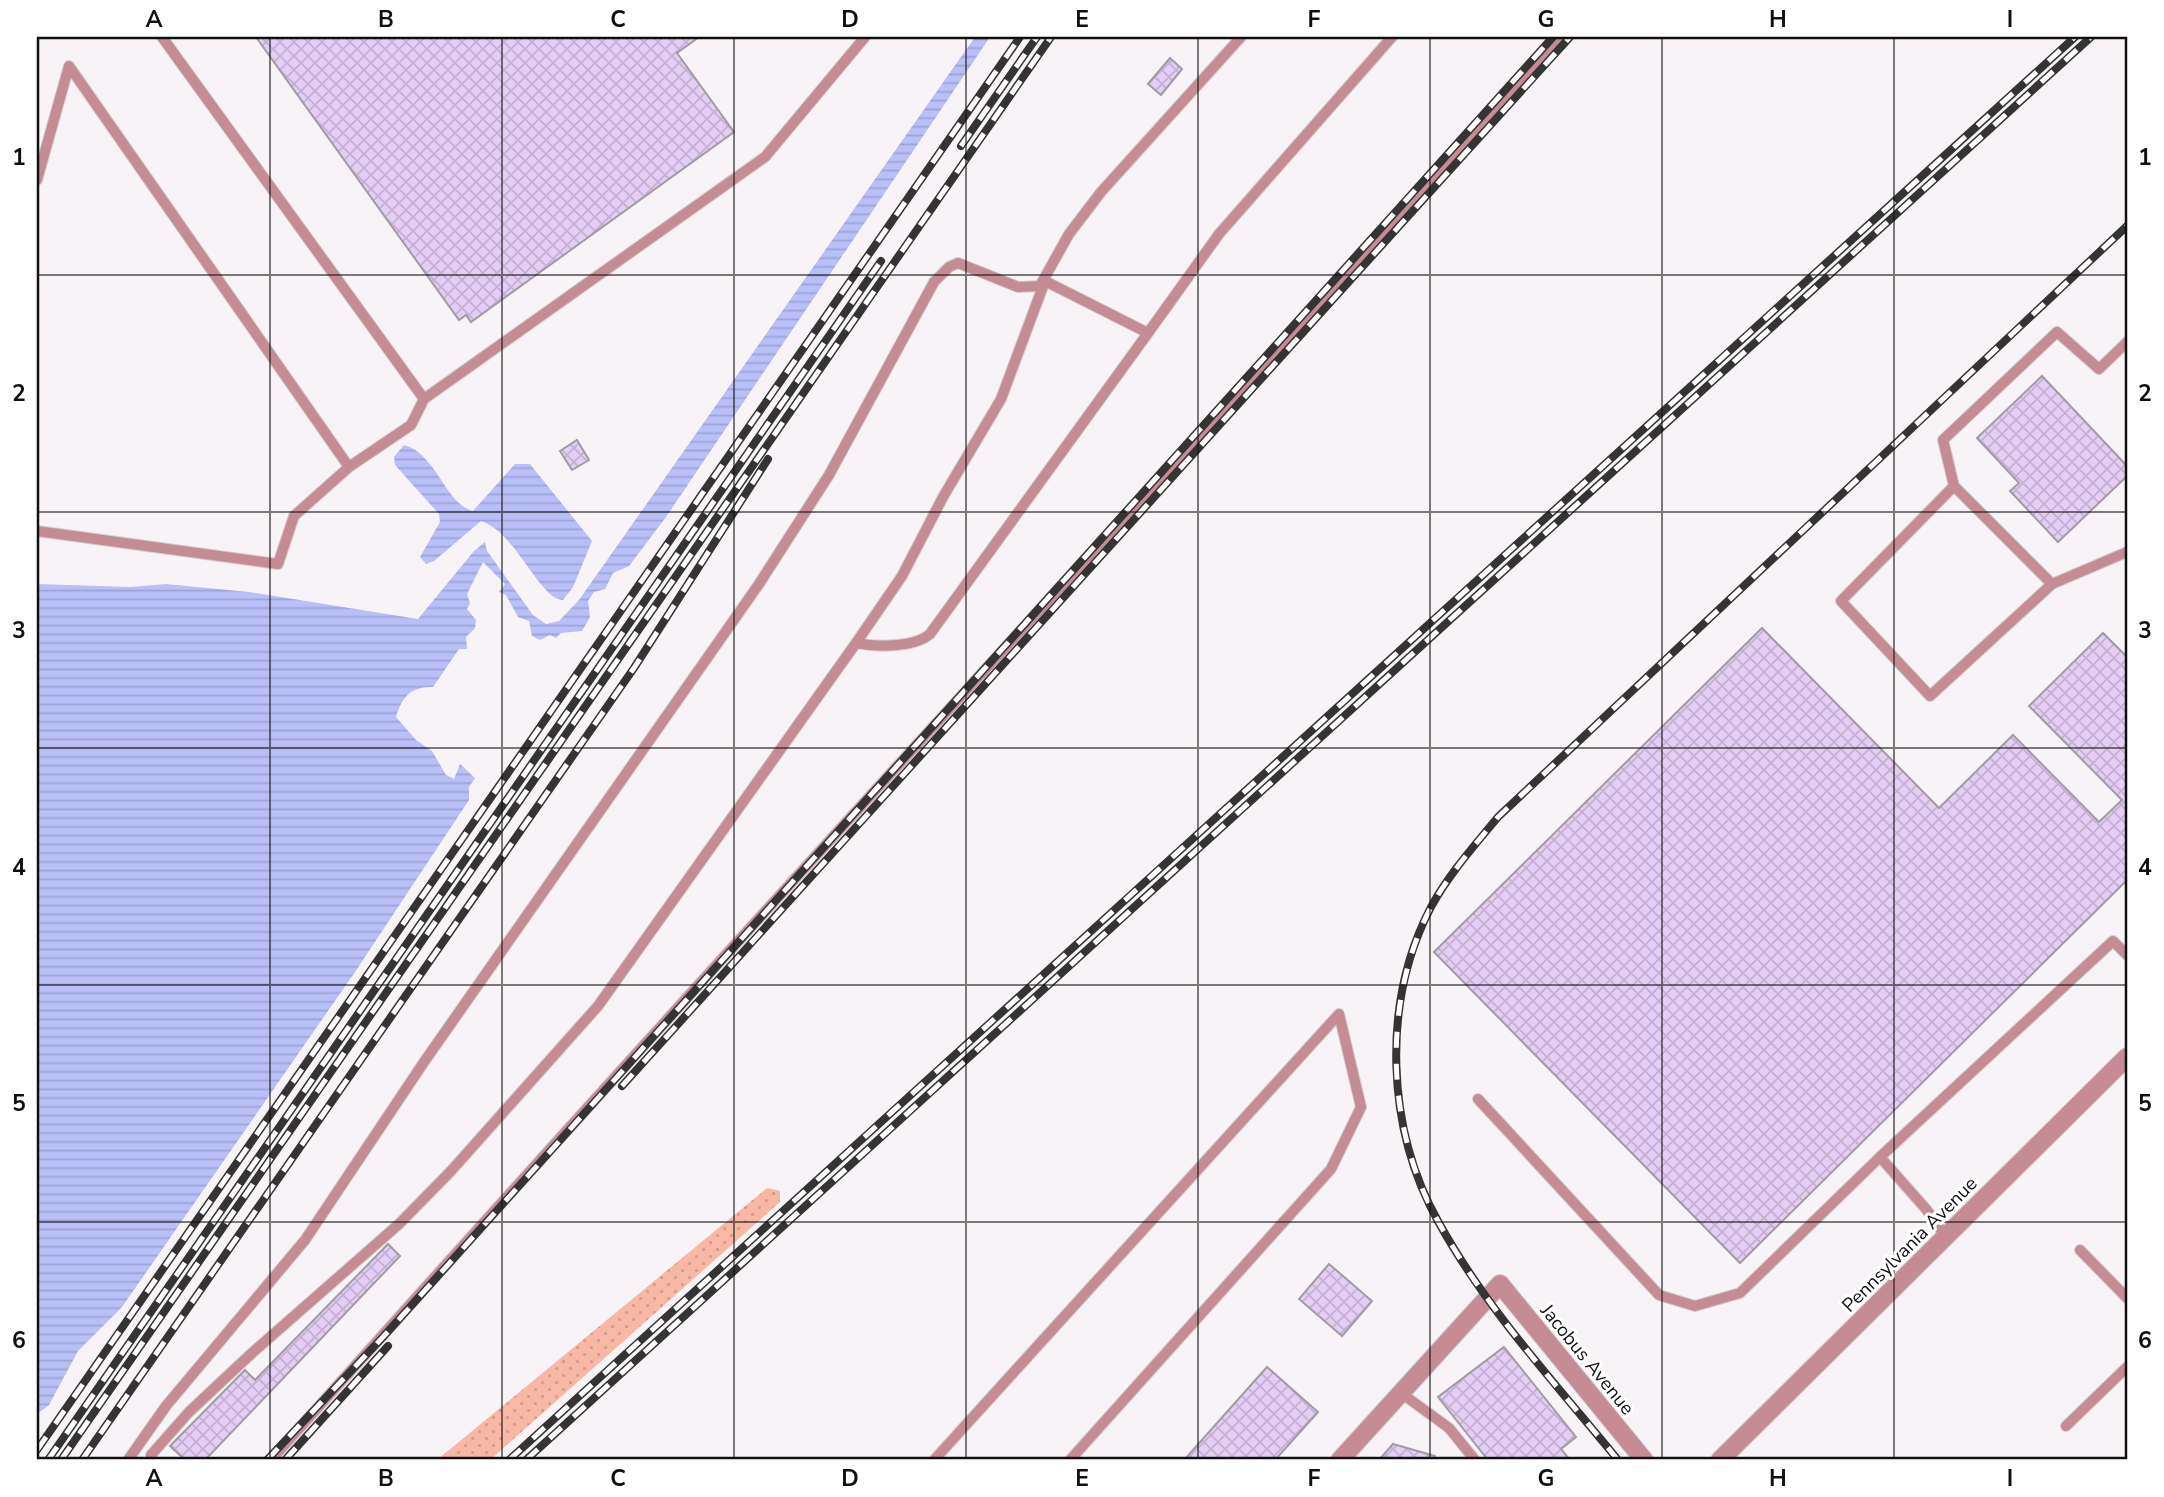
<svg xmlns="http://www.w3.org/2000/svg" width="2164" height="1497" font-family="'Nunito Sans',sans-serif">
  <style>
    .grass { fill: url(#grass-dots) }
    .water { fill: url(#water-rules) }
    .building { fill: url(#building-cross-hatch); stroke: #9f9da1; stroke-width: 2 }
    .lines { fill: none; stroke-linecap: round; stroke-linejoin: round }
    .lane-casing { stroke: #d3cfd1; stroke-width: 12 }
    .street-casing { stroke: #d3cfd1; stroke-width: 20 }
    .lane { stroke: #c58c95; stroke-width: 10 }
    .street { stroke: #c58c95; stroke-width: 18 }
    .rail-casing { stroke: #353435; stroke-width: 8 }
    .rail { stroke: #fff; stroke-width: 5; stroke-dasharray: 16; stroke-linecap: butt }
    .grid { fill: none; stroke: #111011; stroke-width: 2; stroke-opacity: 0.55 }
    .labels { text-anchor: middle; stroke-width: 6; stroke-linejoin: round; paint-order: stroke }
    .street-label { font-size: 19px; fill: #111011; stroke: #fff }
    .neatline { fill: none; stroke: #111011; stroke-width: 2.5 }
    .grid-label { font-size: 23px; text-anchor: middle; font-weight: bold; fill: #111011 }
  </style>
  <defs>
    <pattern id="grass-dots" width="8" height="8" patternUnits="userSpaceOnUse" patternTransform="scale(1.75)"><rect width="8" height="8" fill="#f7b8a6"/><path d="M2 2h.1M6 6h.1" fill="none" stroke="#d39d8e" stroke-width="1.8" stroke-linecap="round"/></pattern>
    <pattern id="water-rules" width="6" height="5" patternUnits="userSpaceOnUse" patternTransform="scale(1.75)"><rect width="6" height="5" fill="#b9bff7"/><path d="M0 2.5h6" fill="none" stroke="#9ea3d3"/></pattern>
    <pattern id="building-cross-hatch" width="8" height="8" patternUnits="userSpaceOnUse" patternTransform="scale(1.75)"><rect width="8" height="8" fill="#e4cef6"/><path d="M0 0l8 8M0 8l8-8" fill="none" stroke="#c3b0d2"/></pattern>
  </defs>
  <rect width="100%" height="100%" fill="#f8f3f6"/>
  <path class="grass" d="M767,1188L780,1191V1202L490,1460H437Z"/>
  <path class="water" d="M975,37H990L666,517L629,566L613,573L605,589L594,592L588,601L590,617L582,631L561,633L556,638L550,635L540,640L532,636L529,621L518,617L506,595L499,592L505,584L483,562L467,594L470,603L467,609L476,620L475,628L466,637L467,649H459L433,687C411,686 402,697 396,717L416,740L432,751L446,775L454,779L460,764L475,778L469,787V800L353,975L122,1307L78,1351L49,1405L37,1414V584L130,587L166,584L249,592L418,619L474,551L485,542L487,551L533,615L546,624L559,621L579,600Z
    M404,445C437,454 445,504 473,511L515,464H530L592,541L573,587L563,600C539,599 516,532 481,521L434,561L426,564L420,557L440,522L439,514L395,465L394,457Z"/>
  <path class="building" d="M256,37H699L677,53L734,132L471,322L466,315L459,320Z
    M1170,58L1182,69L1161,95L1148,84Z
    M2042,376L2127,466V476L2058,542L2010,491L2019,483L1977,438Z
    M577,440L589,460L572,470L560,451Z
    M1762,628L1939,808L2013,735L2099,822L2122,800L2029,706L2103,633L2127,657V880L1740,1263L1434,952Z
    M388,1244L400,1256L205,1460H185L170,1446L245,1370L255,1380Z
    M1329,1264L1372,1301L1342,1336L1299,1299Z
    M1504,1347L1576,1437L1561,1449L1570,1460H1488L1438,1397Z
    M1267,1367L1318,1412L1275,1460H1184Z
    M1393,1444L1435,1456L1434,1460H1379Z"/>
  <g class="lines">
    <defs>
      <path id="lane" d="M162,37L424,399L765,157L865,37
        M37,180L69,66L349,467
        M1148,333L930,634C914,648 875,647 856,643L902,576L943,497L1001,399L1045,281L1148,333L1219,234L1392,37
        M1954,486L1943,440L2057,332L2099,369L2127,342
        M37,531L278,564L294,516L349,467L411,425L424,399
        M2052,584L1954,486L1841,601L1930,696L2052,584L2127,552
        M1478,1099L1659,1295L1695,1306L1740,1293L1880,1157L2113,941L2127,955
        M1880,1157L1926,1209L1946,1237
        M2080,1250L2127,1298
        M1401,1393L1449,1428L1475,1460
        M2066,1426L2127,1367
        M128,1460L166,1406L305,1240L424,1062L759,584L829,475L934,282L949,267L958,263L1018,287L1040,286L1069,234L1101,192L1241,37
        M151,1460V1455L189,1412L252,1353L399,1224L451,1171L598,1006L856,643
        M271,1460C697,982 1131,512 1560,37
        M934,1460L1339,1014
        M1070,1460L1331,1169L1361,1107L1339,1014"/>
      <path id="street" d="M1340,1460L1500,1284L1644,1460
        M1720,1460L2127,1057"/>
    </defs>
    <use href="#lane" class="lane-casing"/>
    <use href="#street" class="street-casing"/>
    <use href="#lane" class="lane"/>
    <use href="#street" class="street"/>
    <defs>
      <path id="rail" d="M961,146L1037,37
        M622,1086L1570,37
        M37,1450L1020,37
        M48,1460L881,261
        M61,1460L1051,37
        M82,1460L634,668L768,459
        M267,1460L383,1337L1553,37
        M285,1460L388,1346
        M509,1460L2075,37
        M526,1460L2091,37
        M1618,1460C1556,1384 1487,1310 1439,1223C1386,1129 1381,1003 1431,907C1449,874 1474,846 1498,817L2127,226"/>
    </defs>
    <use href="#rail" class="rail-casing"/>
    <use href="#rail" class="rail"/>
  </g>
  <path class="grid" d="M270,37V1460M502,37V1460M734,37V1460M966,37V1460M1198,37V1460M1430,37V1460M1662,37V1460M1894,37V1460M37,275H2127M37,512H2127M37,748H2127M37,985H2127M37,1222H2127"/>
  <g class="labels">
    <g class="street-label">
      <text transform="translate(1909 1244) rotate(-45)" y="7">Pennsylvania Avenue</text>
      <text transform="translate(1588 1359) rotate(51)" y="7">Jacobus Avenue</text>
    </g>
  </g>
  <rect width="2164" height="1497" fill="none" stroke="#ffffff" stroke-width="77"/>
  <rect x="38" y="38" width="2088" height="1420" class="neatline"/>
  <g class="grid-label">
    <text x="154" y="27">A</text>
    <text x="386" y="27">B</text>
    <text x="618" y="27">C</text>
    <text x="850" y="27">D</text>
    <text x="1082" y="27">E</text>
    <text x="1314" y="27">F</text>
    <text x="1546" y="27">G</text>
    <text x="1778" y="27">H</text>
    <text x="2010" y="27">I</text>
    <text x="19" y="165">1</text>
    <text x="2145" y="165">1</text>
    <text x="19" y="401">2</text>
    <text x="2145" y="401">2</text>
    <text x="19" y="638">3</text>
    <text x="2145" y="638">3</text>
    <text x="19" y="875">4</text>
    <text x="2145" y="875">4</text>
    <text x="19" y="1111">5</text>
    <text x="2145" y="1111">5</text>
    <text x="19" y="1348">6</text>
    <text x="2145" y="1348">6</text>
    <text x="154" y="1486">A</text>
    <text x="386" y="1486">B</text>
    <text x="618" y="1486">C</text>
    <text x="850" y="1486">D</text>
    <text x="1082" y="1486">E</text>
    <text x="1314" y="1486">F</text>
    <text x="1546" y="1486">G</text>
    <text x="1778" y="1486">H</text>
    <text x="2010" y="1486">I</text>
  </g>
</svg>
